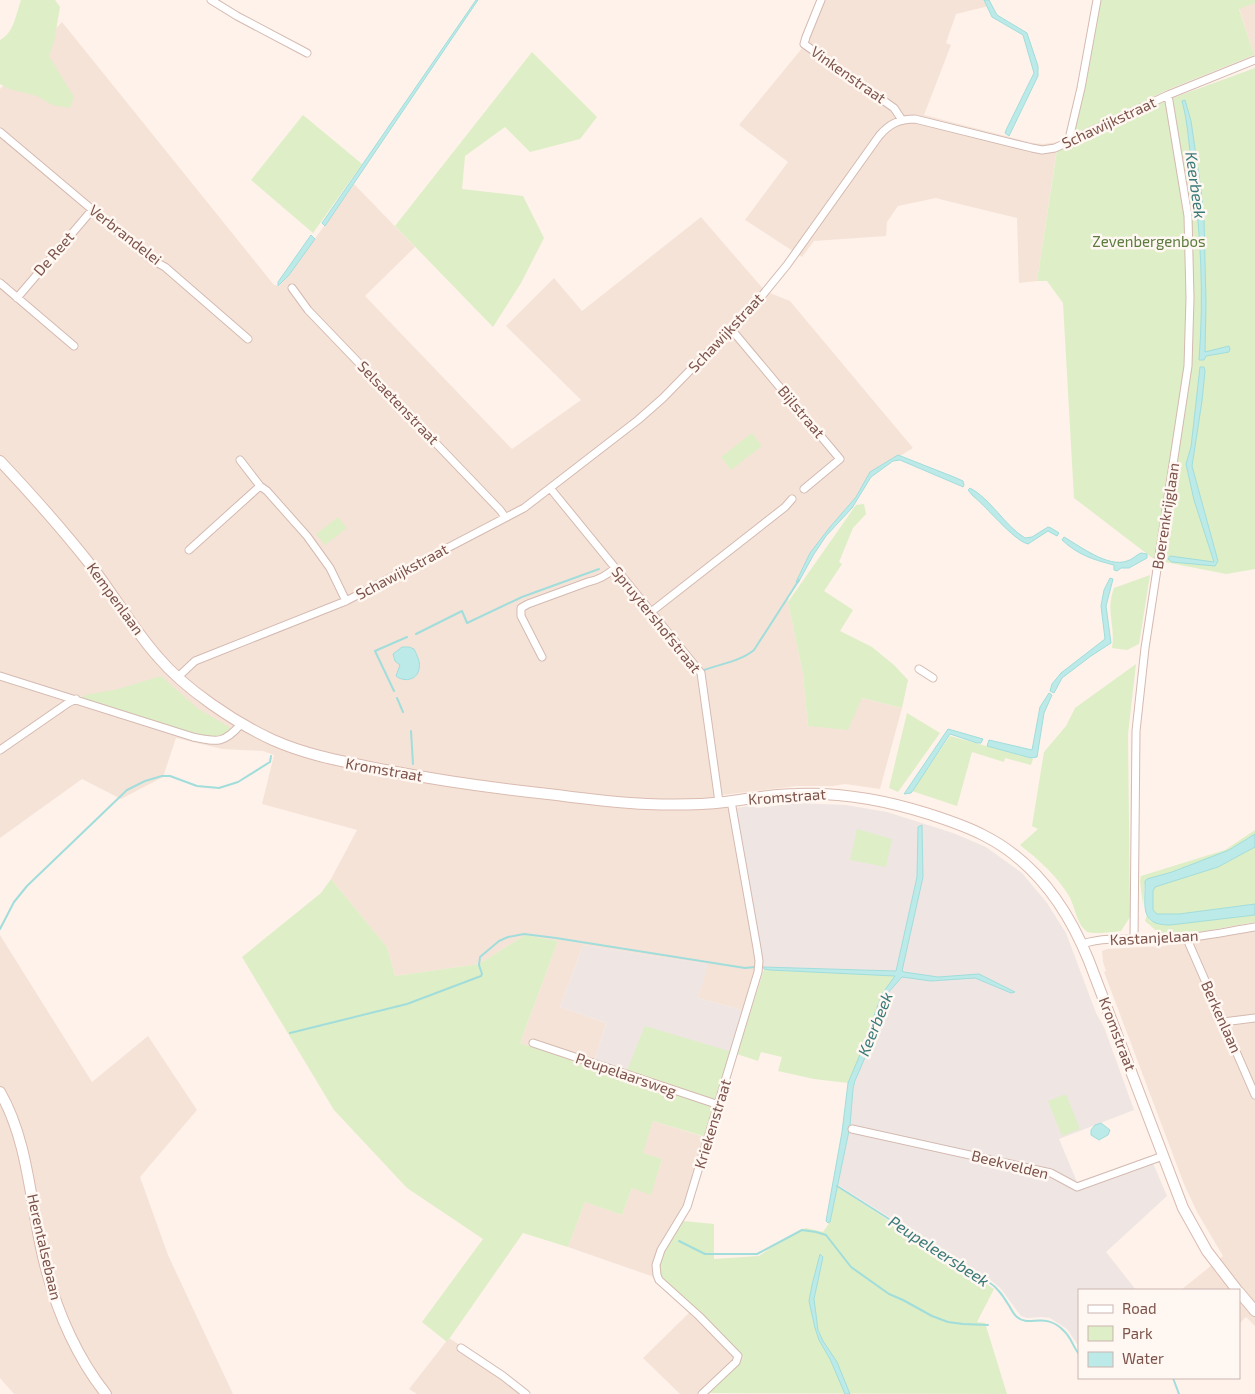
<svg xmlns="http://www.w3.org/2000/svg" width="1255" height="1394" font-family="'Exo 2',sans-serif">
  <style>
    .residential { fill: #f6e3d8 }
    .industrial { fill: #efe6e3 }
    .green { fill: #deeec6 }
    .water { fill: #bceae8; stroke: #a1dddb }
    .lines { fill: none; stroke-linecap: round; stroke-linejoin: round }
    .stream { stroke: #a1dddb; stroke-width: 2 }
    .street-casing { stroke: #d4bab1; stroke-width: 9 }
    .secondary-casing { stroke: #dabbb0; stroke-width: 12 }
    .street { stroke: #fff; stroke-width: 7 }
    .secondary { stroke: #fff; stroke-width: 10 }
    .labels { text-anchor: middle; stroke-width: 5; stroke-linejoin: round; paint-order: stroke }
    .street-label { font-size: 15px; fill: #7c534a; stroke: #fff7f2 }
    .park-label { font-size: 15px; fill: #5c7c3e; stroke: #fff7f2 }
    .water-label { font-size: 16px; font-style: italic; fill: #397a79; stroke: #fff7f2 }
  </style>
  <rect width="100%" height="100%" fill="#fef2ea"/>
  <path class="residential" d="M824,0H985L989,6L956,14L946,43L951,45L924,115L1033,143L1043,144L1058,142L1037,281L1019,283L1017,218L943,200L936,198L898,206L887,222L886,236L814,241L802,257L745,220L788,162L739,125L803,47Z
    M1255,3V55H1254L1239,8Z
    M62,22L274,285L279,286L289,275L354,184L415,247L365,296L512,449L581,400L506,326L554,278L582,311L701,217L765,291L790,301L913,448L871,474L856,499L811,555L798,581L789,595L788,602L803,674L808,726L862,698L902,708L880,789L845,784L833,786H797L722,795L732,820L757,961L746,1011L698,998L707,964L583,945L560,1007L606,1023L592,1068L520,1043L558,941L525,935L479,964L395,976L387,947L331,879L357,830L262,804L274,755L263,751L222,749L176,738L163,777L121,799L82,779L0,838V89Z
    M1255,931V1326L1246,1317L1239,1324V1290H1181L1223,1256L1197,1212L1184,1184L1104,972L1106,971L1103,962L1102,951L1107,949L1163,946Z
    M0,935L92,1082L148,1036L197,1110L140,1177L168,1255L233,1394H14L0,1378Z
    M653,1121L711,1139L686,1216L673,1232L659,1274L654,1277L568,1247L585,1202L622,1215L632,1188L651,1194L662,1159L642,1153Z
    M694,1308L744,1358L709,1394H680L643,1358Z
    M449,1338L503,1373L530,1394H417L409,1389Z"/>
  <path class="industrial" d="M796,803L846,805L887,812L953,833L986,847L1022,873L1047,903L1066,933L1096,1013L1104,1027L1134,1110L1059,1139L1077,1182L1150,1156L1167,1196L1106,1252L1136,1290H1079V1347L1067,1329L1050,1318L1042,1317L1027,1318L1021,1316L1001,1289L993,1282L838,1185L850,1126L853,1090L885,993L873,970L763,967L736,808L749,806L758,808Z
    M583,945L708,964L698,998L746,1011L735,1053L626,1075L624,1079L592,1068L606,1023L560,1007Z"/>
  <path class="green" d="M21,0H55L60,7L54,42L49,56L74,97L70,108L52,105L37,96L9,89L0,84V40C14,33 16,14 21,0Z
    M1099,0H1255V3L1239,9L1254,55L1167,90L1079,133L1075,128L1085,87Z
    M532,52L597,117L580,139L530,152L505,127L465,156L462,189L523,196L544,238L521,283L493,327L395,226Z
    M1255,68V569L1226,574L1155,560L1074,498L1063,303L1047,281H1037L1057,150L1170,99Z
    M303,115L362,164L313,233L251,180Z
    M752,433L762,446L731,470L721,457Z
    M864,504L866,514L853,528L839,562L842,564L824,591L853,610L840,631L872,647L894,665L908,680L902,708L862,698L848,730L808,726L803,674L788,602L856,505Z
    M338,517L347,528L325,545L316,534Z
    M1150,575L1139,644L1127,650L1112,648C1116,625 1105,612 1114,588Z
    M1136,664L1128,734L1130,917L1121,931C1114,932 1091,935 1086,931C1076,923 1075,906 1069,896C1057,876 1038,859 1020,845L1038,829L1032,826L1044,752L1066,726L1075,708Z
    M161,676L197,708L231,728L230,731L217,737L191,733L82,698L85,695L118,689Z
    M907,713L940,733L898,792L889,788Z
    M950,736L1033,759L1031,765L1005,758L1004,762L972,752L957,806L912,791Z
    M857,829L892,839L886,867L850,860Z
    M1255,830V834L1229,850L1172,872L1147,879L1145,881L1143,905L1140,881L1141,876L1225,850Z
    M1255,847V904L1179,914H1157L1153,911V891L1155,887L1218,867Z
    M331,879L387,947L395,976L479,964L525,935L558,941L520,1043L624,1078L645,1026L732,1052L706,1137L653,1121L643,1153L662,1159L651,1195L632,1188L622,1215L585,1202L568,1247L523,1233L447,1342L422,1322L483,1239L407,1188L334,1110L242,957L321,893Z
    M1147,915L1150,921L1162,925L1255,915V922L1189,934L1159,933L1145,921Z
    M764,969L895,976L882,994L859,1057L848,1083L814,1079L778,1071L782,1057L761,1052L758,1061L737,1054Z
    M1066,1094L1080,1129L1062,1136L1048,1101Z
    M837,1187L994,1289L977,1322L985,1323L1007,1394L708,1393L744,1358L659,1274L660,1258L673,1232L683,1221L714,1224V1259L759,1256L779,1242L806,1228L823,1232L830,1222Z"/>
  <path class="water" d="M476,0H478L325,226L322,223Z
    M984,0H989L997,15L1027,33L1038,66V76L1009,136L1005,133L1007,128L1034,73L1023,35L992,17Z
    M1185,100L1191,121L1201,190L1204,219L1206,303L1205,352L1229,346L1230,349L1229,352L1206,356L1204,360H1199C1204,296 1201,232 1192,169C1189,146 1188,123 1182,101Z
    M311,235L315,239L289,275L278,286V282Z
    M1200,367H1204L1205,371L1202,401L1192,466L1218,561L1215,566L1172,562L1168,559L1170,556L1214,562L1194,500L1186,464L1191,447Z
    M898,455L954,477L963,481L964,485L963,487L961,486L900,460L893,461L871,477L852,508L826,536L814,554L798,583L796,582L810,553L830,527L856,497L870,472Z
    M970,488C990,498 1005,526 1025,538L1032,537L1048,527L1051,528L1059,533L1057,536L1048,531L1028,544C1013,540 987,507 973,496L968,490Z
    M1064,537C1080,546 1108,568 1127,561C1132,560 1136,555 1141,553L1147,554V558L1129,568H1121L1117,571L1114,570V565C1094,560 1078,555 1062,540Z
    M1110,578L1113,579L1106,606L1111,643L1091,656L1062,678L1054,693L1050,691L1052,684L1061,673L1105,639L1101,606L1104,590Z
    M402,647H409L414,649C417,655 421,663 419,669C417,681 403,682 396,676L400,665L395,661L393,654Z
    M1049,693L1052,695L1044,713L1037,757L1031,758L987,746L989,740L1032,750L1040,707Z
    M948,729L983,739L981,743H977L950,734L914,789L911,793L904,794Z
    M922,825L923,877L902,971L904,972L938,977L979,974L1015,992L1011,993L975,978L931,981L902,977L886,995L877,1029L855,1081L853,1089L850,1126L830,1222L828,1223L826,1221L842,1132L848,1083L859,1057L882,994L895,976L770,970L764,969L763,967L896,971L917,877L918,827Z
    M1255,834V847L1218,867L1155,887L1153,891V910L1157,914H1179L1255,904V915L1170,925C1138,925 1146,905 1145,881L1147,879L1172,872L1229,850Z
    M1101,1123L1110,1130L1108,1135L1099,1140L1091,1135V1130L1095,1125Z
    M820,1254L823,1257L814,1299L818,1330L823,1341L837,1362L850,1394H845L830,1359L819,1340L815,1328L809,1301L812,1285Z"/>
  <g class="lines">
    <path class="stream" d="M416,634L462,611L467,623L522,597L599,569
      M704,670C720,664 741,661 754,650L799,580
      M394,691L375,651L407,637
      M397,698L403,712
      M411,731L413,764
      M0,929L14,902L27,886L127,790L145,781L162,776H170L197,786L219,788L238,782L270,762L271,756
      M290,1033L407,1004L481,976L482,974L479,965L480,957L499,941L508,937L524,934L556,938L745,968L755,967
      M837,1186L990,1283C998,1288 1003,1296 1008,1304C1011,1308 1013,1314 1017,1317C1029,1328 1045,1311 1064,1331C1071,1337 1073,1347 1079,1354
      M679,1241L705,1254H757L802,1230L816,1232L826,1235L851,1267L889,1294L903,1300L932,1316L948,1322L963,1324L988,1325
      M1173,1378L1179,1394"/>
    <defs>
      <path id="street" d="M211,0L237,16L307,53
        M821,0L806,37L804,44L894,108L902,120
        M0,132L152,260L165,267L248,339
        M1068,143L1081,88L1097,0
        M0,283L74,346
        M292,288L308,310L500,510L505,517
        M17,298L92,210
        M731,329L840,459L804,489
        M240,460L260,486L267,491L307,536L330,568L346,601
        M550,488L701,673L719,802
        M189,550L260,486
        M651,612L785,507L792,499
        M542,657L521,616V608L528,604L588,582C599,580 606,576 615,568
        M919,669L933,678
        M0,676L193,737C217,742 224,744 241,724
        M178,677L195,661L346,601L524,508L550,488L638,420L663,398L756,303L787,265L879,136C889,124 899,119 915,119L1032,148L1042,150L1055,148L1168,95L1255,60
        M0,750L68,703L76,699
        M1134,939L1136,731L1145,648L1188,366L1190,298L1188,216L1168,95
        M1187,939L1255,1095
        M1082,944C1109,935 1136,941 1163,940C1194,939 1224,932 1255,927
        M1223,1022L1255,1018
        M533,1043L719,1105
        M852,1129L1051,1173L1077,1187L1163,1156
        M461,1348L503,1376L526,1394
        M702,1394L736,1362L738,1356L699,1316L659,1280L657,1275L656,1265L661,1250L687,1207L758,972L759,961L757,948L731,801"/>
      <path id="secondary" d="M0,461C32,495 64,531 93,568C115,597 134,630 158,657C185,689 234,722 273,740C309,756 346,762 385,770C442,781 499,789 557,795C587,799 617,803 647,804C673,805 699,805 725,802C749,799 772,794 796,794C842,792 885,800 929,814C947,820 966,826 983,835C1035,861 1068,909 1089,961L1183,1208L1207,1251L1237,1290
        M0,1092C31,1146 30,1213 47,1272C58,1314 78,1359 106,1394
        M1239,1292L1255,1311"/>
    </defs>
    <use href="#street" class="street-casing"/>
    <use href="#secondary" class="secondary-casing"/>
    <use href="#street" class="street"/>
    <use href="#secondary" class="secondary"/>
  </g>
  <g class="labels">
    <g class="street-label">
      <text transform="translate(848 75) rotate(35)" y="5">Vinkenstraat</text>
      <text transform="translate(1109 123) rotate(-25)" y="5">Schawijkstraat</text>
      <text transform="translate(125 235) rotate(38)" y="5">Verbrandelei</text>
      <text transform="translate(54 254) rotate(-49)" y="5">De Reet</text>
      <text transform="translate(726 333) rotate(-47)" y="5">Schawijkstraat</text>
      <text transform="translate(398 403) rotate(46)" y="5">Selsaetenstraat</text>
      <text transform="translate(801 412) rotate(50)" y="5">Bijlstraat</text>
      <text transform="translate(1166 516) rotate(-81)" y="5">Boerenkrijglaan</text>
      <text transform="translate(402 572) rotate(-28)" y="5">Schawijkstraat</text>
      <text transform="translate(115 599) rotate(54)" y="5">Kempenlaan</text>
      <text transform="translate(656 620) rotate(51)" y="5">Spruytershofstraat</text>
      <text transform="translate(384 770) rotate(10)" y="5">Kromstraat</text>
      <text transform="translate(787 797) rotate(-4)" y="5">Kromstraat</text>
      <text transform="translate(1154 938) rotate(-3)" y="5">Kastanjelaan</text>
      <text transform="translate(1221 1017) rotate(66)" y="5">Berkenlaan</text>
      <text transform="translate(1117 1034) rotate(69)" y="5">Kromstraat</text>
      <text transform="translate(626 1075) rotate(19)" y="5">Peupelaarsweg</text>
      <text transform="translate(713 1124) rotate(-73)" y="5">Kriekenstraat</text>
      <text transform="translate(1010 1165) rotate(14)" y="5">Beekvelden</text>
      <text transform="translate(44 1247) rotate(77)" y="5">Herentalsebaan</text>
    </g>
    <g class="park-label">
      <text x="1149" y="247">Zevenbergenbos</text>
    </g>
    <g class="water-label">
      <text transform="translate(1196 185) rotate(82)" y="6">Keerbeek</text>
      <text transform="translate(875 1024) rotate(-68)" y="6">Keerbeek</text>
      <text transform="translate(939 1251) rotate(33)" y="6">Peupeleersbeek</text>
    </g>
  </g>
  <rect x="1078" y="1289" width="162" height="90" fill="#fff7f2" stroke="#cbb5af"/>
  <rect x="1088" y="1305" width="25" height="8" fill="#ffffff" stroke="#cbb5af"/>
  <text x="1122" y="1314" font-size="15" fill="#7c534a">Road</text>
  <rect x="1088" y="1326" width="25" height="15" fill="#deeec6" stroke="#cbb5af"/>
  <text x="1122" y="1339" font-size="15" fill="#7c534a">Park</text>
  <rect x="1088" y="1352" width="25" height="15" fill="#bceae8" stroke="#cbb5af"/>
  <text x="1122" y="1364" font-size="15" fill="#7c534a">Water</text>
</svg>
